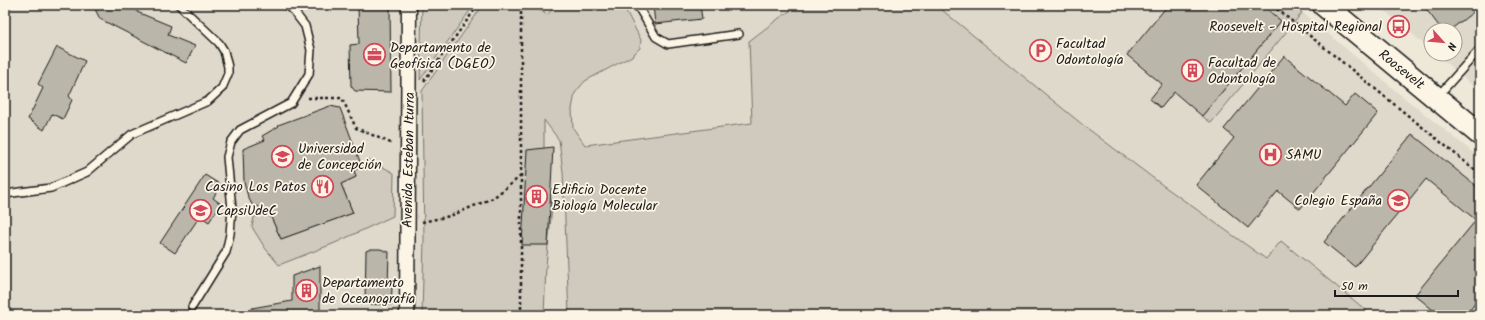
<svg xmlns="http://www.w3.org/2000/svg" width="1485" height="320" font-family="Kalam,sans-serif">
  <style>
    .built { fill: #ded9cb }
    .green { fill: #cfcabd; stroke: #76736c }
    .building { fill: #bab6aa; stroke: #1c1c1c }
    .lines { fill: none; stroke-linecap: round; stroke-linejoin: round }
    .lane-casing { stroke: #1c1c1c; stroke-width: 10 }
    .street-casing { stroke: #1c1c1c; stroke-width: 17 }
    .primary-casing { stroke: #1c1c1c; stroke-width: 25 }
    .path { stroke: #1c1c1c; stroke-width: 2.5; stroke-dasharray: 3 3; stroke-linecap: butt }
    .lane { stroke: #fcf5e5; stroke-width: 7 }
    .street { stroke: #fcf5e5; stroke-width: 14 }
    .primary { stroke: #fcf5e5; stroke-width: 22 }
    .labels { text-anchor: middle; stroke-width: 3.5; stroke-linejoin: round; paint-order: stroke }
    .poi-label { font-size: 14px; fill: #1c1c1c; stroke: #fcf5e5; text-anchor: start }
    .street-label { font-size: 14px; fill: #1c1c1c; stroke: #fcf5e5 }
  </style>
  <rect width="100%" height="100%" fill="#eee8d9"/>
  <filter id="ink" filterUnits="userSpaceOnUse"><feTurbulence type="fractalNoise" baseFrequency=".025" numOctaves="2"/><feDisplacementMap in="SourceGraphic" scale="8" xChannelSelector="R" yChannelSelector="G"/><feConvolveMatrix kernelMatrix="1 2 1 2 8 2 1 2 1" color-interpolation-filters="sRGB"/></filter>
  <g filter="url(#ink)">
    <path class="built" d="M5,5H556L531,33L537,111L559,140L563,172L569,315H355L323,313V315H5Z
      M623,5H800L782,16L749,41L752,123L585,145L573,128L572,109L575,93L585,81L632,56L640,48L641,40Z
      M936,5H1294L1402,96L1480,158V315H1372L1281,242L1266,259L1161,184L1083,125Z
      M1378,5H1480V92L1436,54H1455V30H1431V50Z"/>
    <path class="green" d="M422,5H474L420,80Z
      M483,5H533L547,15L556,5H623L641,40L640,48L632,56L585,81L575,93L572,109L573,128L585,145L752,123L749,41L782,16L800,5H936L1083,125L1161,184L1266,259L1281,241L1372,315H569L563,172L559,140L544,120V152L552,207L546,266L544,315H422L424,239L422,91Z
      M1262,5H1294L1302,13L1211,123L1202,116L1281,21Z
      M368,159L394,173L393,216L335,243L279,265L265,248L252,227L254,217L269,213L281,239L353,213L341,184L356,177L354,170L362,167Z"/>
    <path class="building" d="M93,5H140L137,12L171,26L168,35L195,46L186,63L100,19Z
      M358,5H390L391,92L355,91L351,86L350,45L359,44Z
      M653,5H700L702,19L655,24Z
      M1168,5H1262L1281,21L1202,116L1174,92L1161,108L1150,99L1162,84L1127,55Z
      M1423,5H1480V7L1450,30H1442Z
      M57,47L85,61L69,96L72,100L63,119L52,114L44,130L28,119L43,88L38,84Z
      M1284,56L1345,106L1355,94L1378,113L1300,209L1278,191L1248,228L1196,185L1234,138L1224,129Z
      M330,106L340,108L362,167L354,170L356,177L341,184L353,213L281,239L269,213L264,215L258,206L254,208L248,197L244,182L243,149L265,140L262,136L279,126L278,125Z
      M1412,134L1480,189V297L1466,315H1439L1415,295L1476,220L1426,179L1355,267L1324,242Z
      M553,147L548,245H522L527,150Z
      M205,175L221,185L213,198L221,204L209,222L200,216L175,253L160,243Z
      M371,249H380L389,252L388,287L392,288L391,305L365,304L366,251Z
      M320,266V315H253L252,308L292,301V276Z"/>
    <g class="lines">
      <defs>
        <path id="lane" d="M637,5L656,37L668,44L739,34
          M1437,97L1480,49
          M5,194L51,188L87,172L132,134L208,101L222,88L228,74V67L224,51L219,43L179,5
          M192,307L226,252L230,234L232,209L227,157L231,142L240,130L291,103L309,74L311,50L305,26L292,9L286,5"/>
        <path id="street" d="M407,315L409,5"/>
        <path id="primary" d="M1324,5L1480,134"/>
      </defs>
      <use href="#lane" class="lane-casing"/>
      <use href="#street" class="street-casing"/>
      <use href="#primary" class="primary-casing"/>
      <path class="path" d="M1272,5L1480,174
        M424,81L478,5
        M308,98H342L356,128L393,144
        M422,222L450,216L493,198L521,176
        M521,315V5"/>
      <use href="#lane" class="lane"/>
      <use href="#street" class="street"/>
      <use href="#primary" class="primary"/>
    </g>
  </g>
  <defs>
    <symbol id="bus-ring" viewBox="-11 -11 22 22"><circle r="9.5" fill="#fcf5e5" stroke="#d1495b" stroke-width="1.5"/><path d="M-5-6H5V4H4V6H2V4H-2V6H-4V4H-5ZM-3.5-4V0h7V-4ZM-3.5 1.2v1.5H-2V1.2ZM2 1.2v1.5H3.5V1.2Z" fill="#d1495b"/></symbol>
    <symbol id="parking-ring" viewBox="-11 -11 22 22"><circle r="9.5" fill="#fcf5e5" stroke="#d1495b" stroke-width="1.5"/><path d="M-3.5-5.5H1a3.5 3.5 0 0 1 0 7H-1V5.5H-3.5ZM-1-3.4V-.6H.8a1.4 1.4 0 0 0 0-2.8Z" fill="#d1495b"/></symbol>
    <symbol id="office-ring" viewBox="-11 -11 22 22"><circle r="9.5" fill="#fcf5e5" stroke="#d1495b" stroke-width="1.5"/><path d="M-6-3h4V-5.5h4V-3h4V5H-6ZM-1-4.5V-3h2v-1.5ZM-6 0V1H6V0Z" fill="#d1495b"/></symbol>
    <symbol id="building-ring" viewBox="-11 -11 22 22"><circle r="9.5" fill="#fcf5e5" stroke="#d1495b" stroke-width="1.5"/><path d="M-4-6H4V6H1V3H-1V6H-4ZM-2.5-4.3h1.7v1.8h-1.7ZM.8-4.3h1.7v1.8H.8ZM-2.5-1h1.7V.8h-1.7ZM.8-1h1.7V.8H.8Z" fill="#d1495b"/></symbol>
    <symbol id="hospital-ring" viewBox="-11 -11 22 22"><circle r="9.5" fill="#fcf5e5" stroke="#d1495b" stroke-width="1.5"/><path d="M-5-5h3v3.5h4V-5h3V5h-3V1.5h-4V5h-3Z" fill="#d1495b"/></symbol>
    <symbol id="university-ring" viewBox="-11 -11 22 22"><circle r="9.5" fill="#fcf5e5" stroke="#d1495b" stroke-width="1.5"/><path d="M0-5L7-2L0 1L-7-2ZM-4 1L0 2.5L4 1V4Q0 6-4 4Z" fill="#d1495b"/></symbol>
    <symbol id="restaurant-ring" viewBox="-11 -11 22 22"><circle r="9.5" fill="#fcf5e5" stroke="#d1495b" stroke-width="1.5"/><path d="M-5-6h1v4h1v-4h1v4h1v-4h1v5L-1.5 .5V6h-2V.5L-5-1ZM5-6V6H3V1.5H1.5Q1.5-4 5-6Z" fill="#d1495b"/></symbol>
    <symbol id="school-ring" viewBox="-11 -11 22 22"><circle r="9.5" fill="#fcf5e5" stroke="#d1495b" stroke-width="1.5"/><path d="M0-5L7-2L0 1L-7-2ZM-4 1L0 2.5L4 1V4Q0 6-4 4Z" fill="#d1495b"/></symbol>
  </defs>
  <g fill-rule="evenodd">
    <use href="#bus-ring" x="1386" y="14" width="25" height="25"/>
    <use href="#parking-ring" x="1028" y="38" width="25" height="25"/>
    <use href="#office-ring" x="362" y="42" width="25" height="25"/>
    <use href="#building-ring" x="1180" y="58" width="25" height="25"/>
    <use href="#hospital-ring" x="1258" y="142" width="25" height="25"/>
    <use href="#university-ring" x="270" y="144" width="25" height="25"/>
    <use href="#restaurant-ring" x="310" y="174" width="25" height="25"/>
    <use href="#building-ring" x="524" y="184" width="25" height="25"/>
    <use href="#school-ring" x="1386" y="188" width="25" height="25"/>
    <use href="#university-ring" x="188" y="198" width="25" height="25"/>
    <use href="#building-ring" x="294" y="278" width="25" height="25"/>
  </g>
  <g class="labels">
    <g class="poi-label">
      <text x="1382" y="31" text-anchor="end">Roosevelt - Hospital Regional</text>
      <text x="1056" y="48">Facultad<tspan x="1056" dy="16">Odontología</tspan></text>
      <text x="390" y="52">Departamento de<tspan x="390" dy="16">Geofísica (DGEO)</tspan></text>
      <text x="1208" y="67">Facultad de<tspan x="1208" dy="16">Odontología</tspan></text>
      <text x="298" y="153">Universidad<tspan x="298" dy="16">de Concepción</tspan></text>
      <text x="1286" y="159">SAMU</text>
      <text x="306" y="191" text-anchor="end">Casino Los Patos</text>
      <text x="552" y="194">Edificio Docente<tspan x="552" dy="16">Biología Molecular</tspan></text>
      <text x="1382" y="205" text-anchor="end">Colegio España</text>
      <text x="216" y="215">CapsiUdeC</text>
      <text x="322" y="287">Departamento<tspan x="322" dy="16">de Oceanografía</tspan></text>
    </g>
    <g class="street-label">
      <text transform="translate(1402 69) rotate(39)" y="5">Roosevelt</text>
      <text transform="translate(408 160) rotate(-89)" y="5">Avenida Esteban Iturra</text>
    </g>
  </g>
  <rect width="1485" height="320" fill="none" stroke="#fcf5e5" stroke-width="20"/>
  <rect x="10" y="10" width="1465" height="300" fill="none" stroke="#1c1c1c" stroke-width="1.5" filter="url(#ink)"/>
  <g transform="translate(1443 42) rotate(117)"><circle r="19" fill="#fcf5e5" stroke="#a29e95"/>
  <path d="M0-3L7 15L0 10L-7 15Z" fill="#d1495b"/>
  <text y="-6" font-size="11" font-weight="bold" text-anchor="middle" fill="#1c1c1c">N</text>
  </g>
  <path d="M1335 290v6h123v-6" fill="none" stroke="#1c1c1c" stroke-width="2"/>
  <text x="1341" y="290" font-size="12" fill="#1c1c1c" stroke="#fcf5e5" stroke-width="3" paint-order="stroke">50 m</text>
</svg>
